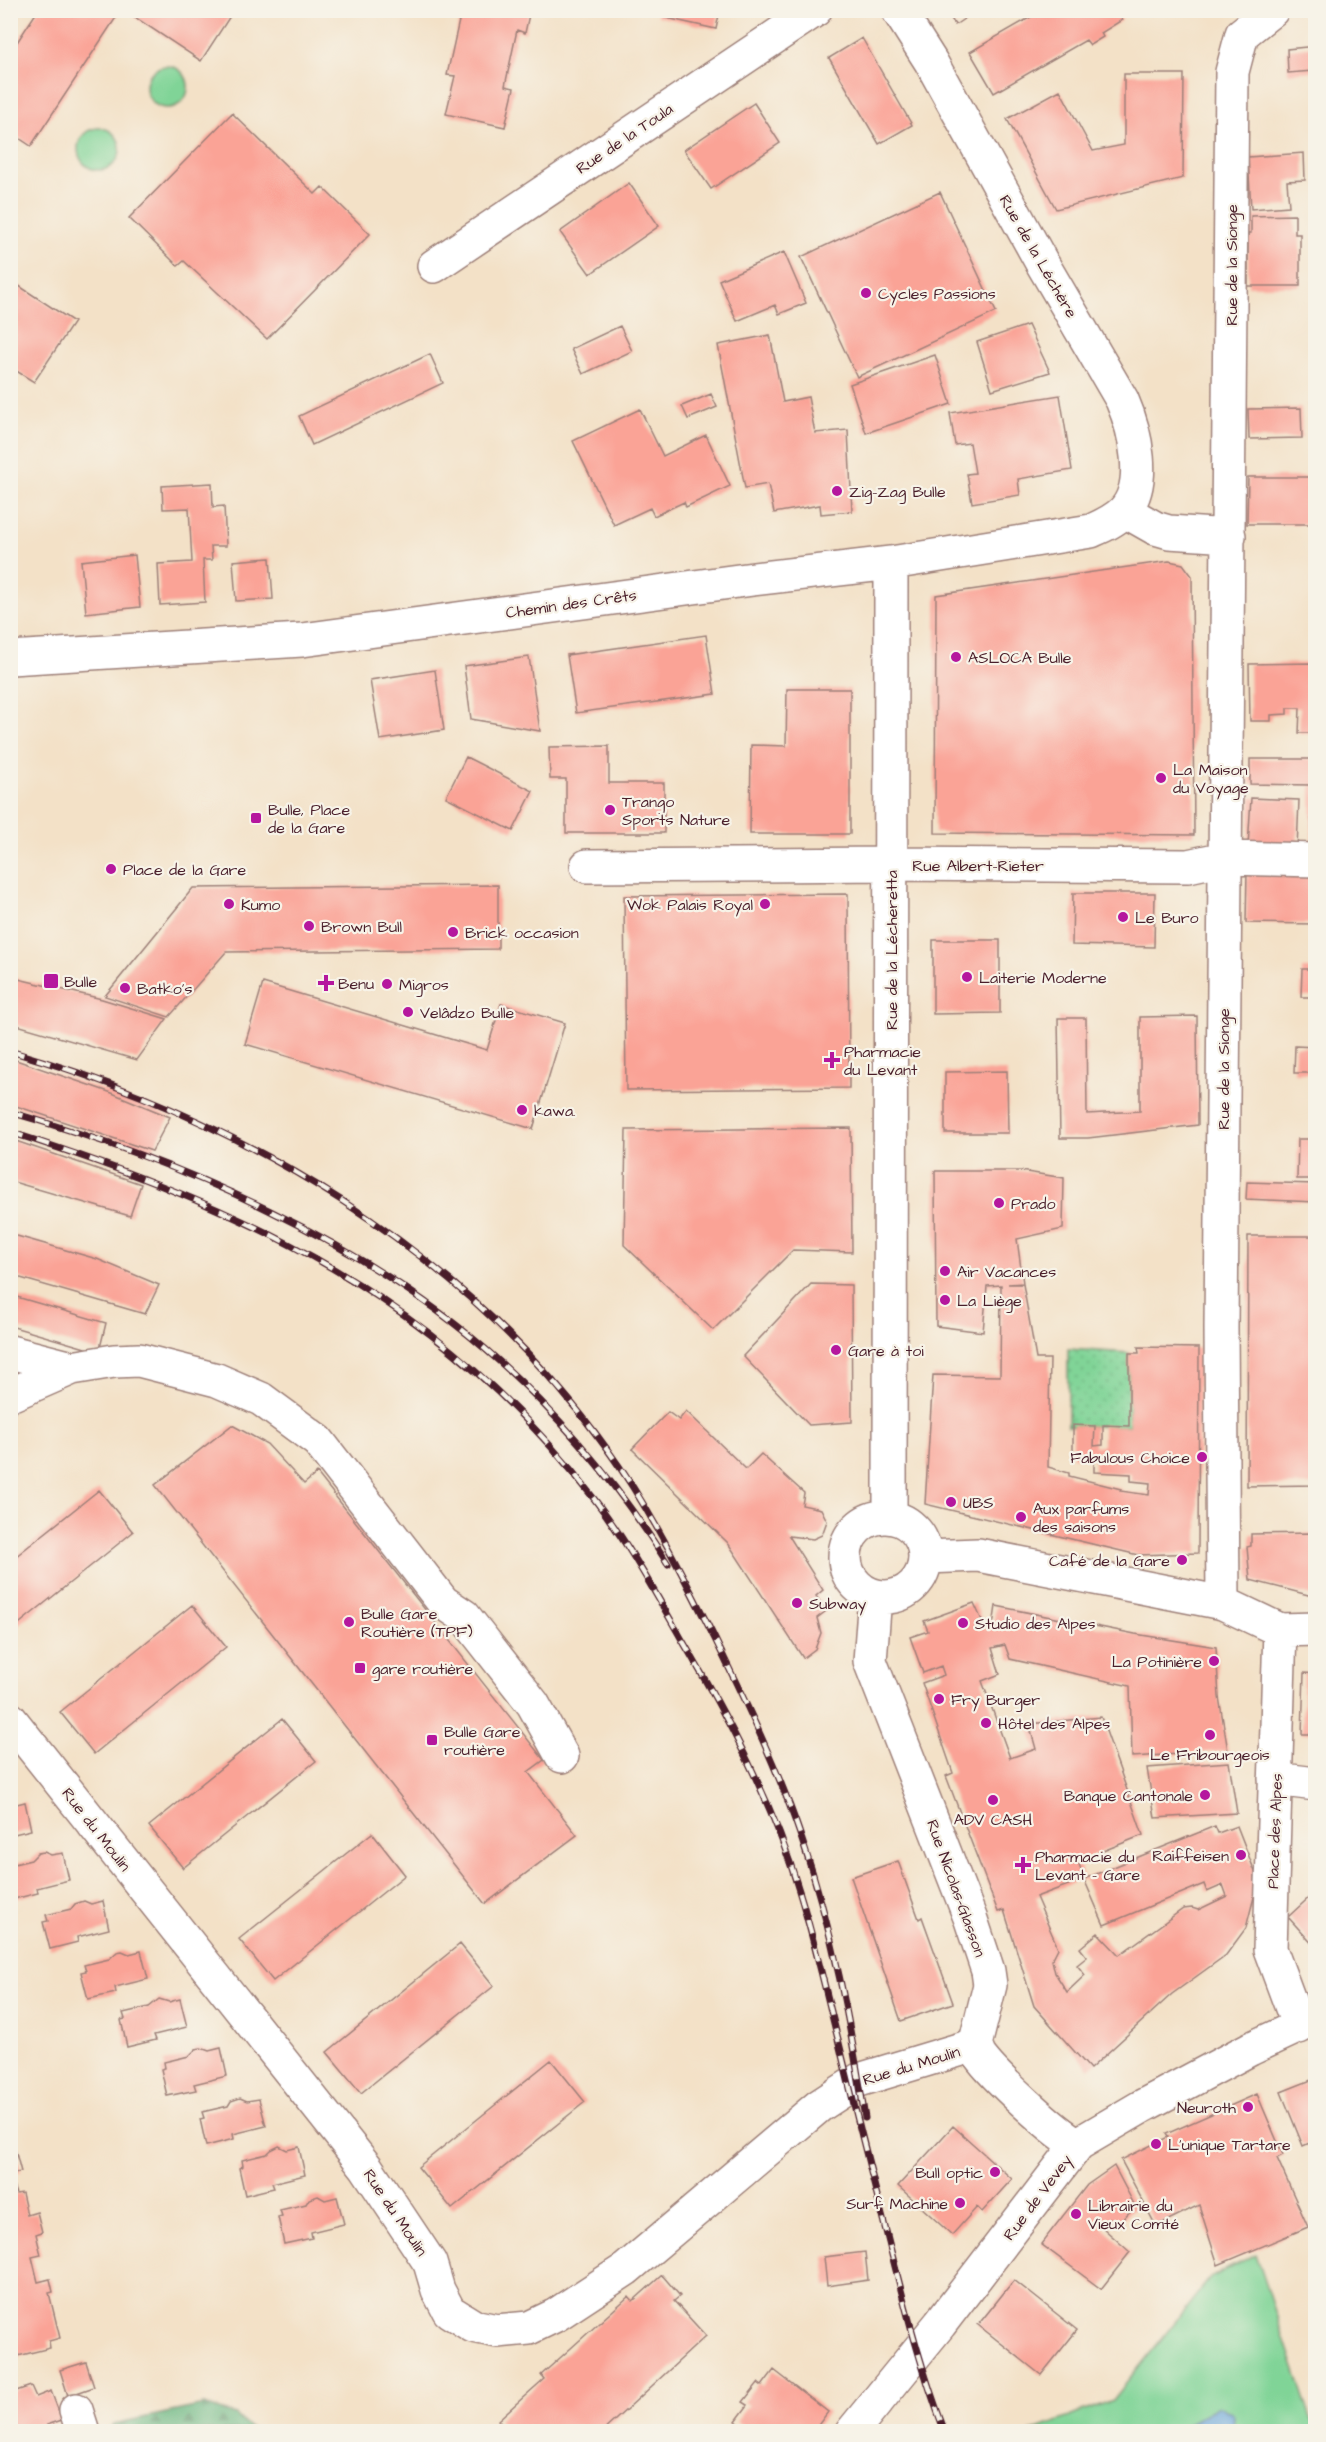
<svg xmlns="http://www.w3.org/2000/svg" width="1326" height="2442" font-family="'Architects Daughter',sans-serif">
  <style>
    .forest { fill: url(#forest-firs); stroke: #596a56; stroke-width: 1.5 }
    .park { fill: #80d497; stroke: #657a61; stroke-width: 1.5 }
    .garden { fill: url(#garden-dots); stroke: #657a61; stroke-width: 1.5 }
    .water { fill: #6aa7db; stroke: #5a6383; stroke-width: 1.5 }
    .building { fill: #faa396; fill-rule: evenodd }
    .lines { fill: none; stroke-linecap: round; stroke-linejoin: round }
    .street-casing { stroke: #9e8079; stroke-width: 36 }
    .street { stroke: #fff; stroke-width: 33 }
    .rail-casing { stroke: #4a1f2b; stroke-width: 7 }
    .rail { stroke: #f7f3e8; stroke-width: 4.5; stroke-dasharray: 14; stroke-linecap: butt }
    .poi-dot { fill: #b5179e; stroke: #f7f3e8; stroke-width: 2 }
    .labels { text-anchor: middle; stroke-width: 4.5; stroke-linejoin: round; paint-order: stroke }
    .street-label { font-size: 16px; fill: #4a1f2b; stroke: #f7f3e8 }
    .poi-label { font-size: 16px; fill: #4a1f2b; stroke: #f7f3e8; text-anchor: start }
  </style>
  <defs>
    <pattern id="forest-firs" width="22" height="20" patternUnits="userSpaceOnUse" patternTransform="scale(1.5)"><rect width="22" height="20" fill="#68b680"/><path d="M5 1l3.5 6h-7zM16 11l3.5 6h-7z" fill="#589369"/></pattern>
    <pattern id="garden-dots" width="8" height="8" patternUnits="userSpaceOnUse" patternTransform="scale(1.5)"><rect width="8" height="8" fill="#80d497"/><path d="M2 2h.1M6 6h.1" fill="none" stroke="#70b682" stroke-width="1.8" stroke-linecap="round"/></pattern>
  </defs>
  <rect width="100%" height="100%" fill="#f7f3e8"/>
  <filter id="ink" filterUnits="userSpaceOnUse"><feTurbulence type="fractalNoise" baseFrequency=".0167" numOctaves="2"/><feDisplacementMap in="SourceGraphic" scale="12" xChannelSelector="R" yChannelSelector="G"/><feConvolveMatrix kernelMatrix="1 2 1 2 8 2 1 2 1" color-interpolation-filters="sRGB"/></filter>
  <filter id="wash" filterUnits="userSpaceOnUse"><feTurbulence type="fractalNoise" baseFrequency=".008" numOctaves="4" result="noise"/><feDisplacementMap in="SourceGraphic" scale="24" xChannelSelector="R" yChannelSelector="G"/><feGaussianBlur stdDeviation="1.35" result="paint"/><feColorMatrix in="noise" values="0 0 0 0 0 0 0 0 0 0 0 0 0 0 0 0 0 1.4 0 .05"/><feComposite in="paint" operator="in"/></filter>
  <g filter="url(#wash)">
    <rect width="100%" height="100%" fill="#f3e1c7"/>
    <path class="forest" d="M204,2405L236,2415L252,2431H107L114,2424Z"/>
    <path class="park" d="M146 87a21 21 0 1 1 42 0a21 21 0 1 1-42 0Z
      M78 149a21 21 0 1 1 42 0a21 21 0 1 1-42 0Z
      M1256,2254L1315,2431L1030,2432L1113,2400L1210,2278Z"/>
    <path class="garden" d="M1068,1349L1129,1353V1426H1068Z"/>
    <path class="water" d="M1219,2406L1233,2414L1232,2431H1188L1187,2424Z"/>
    <g id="blocks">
      <path class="building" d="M38,10H121L31,146L10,132V53Z
        M124,10H234L201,61Z
        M471,10H530L525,33L517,30L505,86L514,88L505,127L446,114L455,76L447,75L460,16L469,18Z
        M658,10H720L716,29L657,16Z
        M946,10H977L955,25Z
        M1043,10H1117L1122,20L1101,33L1103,37L1090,45L1086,40L994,93L970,52Z
        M862,38L912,125L879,144L829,58Z
        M1316,46V78L1313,71L1288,73L1287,49Z
        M1124,74H1184L1183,178L1056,209L1007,119L1060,90L1093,151L1124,145Z
        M754,103L780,143L711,189L684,150Z
        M232,113L315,194L322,187L370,234L267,339L184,261L178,266L129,218Z
        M1304,153L1305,180L1287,181L1289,206L1251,209L1248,157Z
        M629,183L659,226L590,274L560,232Z
        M940,192L996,312L857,377L801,257Z
        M1295,215V234H1300V286H1248V233H1251V216Z
        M784,252L806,303L779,314L775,305L737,321L719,280Z
        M10,280L74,322L34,382L10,367Z
        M1028,325L1050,372L992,390L977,342Z
        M620,326L632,351L583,374L571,349Z
        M770,335L783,402L808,397L815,433L848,430L852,511L821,514L820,505L774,513L768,484L745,488L718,345Z
        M430,354L443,383L312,445L299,416Z
        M935,355L951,404L866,433L850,384Z
        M1311,387H1316V410H1312Z
        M711,394L717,407L688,419L682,406Z
        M1060,395L1072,470L1018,479L1020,495L972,503L967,474L975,473L970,443L955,445L950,413Z
        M1301,408L1302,438L1249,439L1248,409Z
        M640,409L663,456L706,435L730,486L686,507L684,502L654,516L650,508L614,525L573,441Z
        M1248,477H1315V524H1247Z
        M212,483L213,507L224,506L226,546H211L212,560H203L205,602L160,605L158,564L192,562L189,508L163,509L162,486Z
        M135,555L140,607L86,613L81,561Z
        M270,558L273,599L236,601L233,561Z
        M1169,561L1183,564L1192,576L1194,835L935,833L936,595Z
        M706,635L715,694L576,713L567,655Z
        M529,657L540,731L471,719L464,666Z
        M1316,663V733H1299L1300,708H1287V714L1271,715V721H1250L1249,664Z
        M435,670L444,730L380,740L370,680Z
        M787,689H850V834H750L751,745L786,746Z
        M609,746V783H664V833H566V779H550L549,747Z
        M466,757L533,791L513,831L446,797Z
        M1250,759H1316V849H1312L1311,785L1250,784Z
        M1251,798L1299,800L1297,849L1248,847Z
        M1247,870L1316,871V924L1246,923Z
        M498,885V949L226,952L169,1017L105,996L193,888Z
        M1073,893H1155L1154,947L1072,945Z
        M848,894L849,1088L626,1090L624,896Z
        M933,940H1000V1013L933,1014Z
        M1302,969H1316V997H1301Z
        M10,977L102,999L167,1019L137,1060L10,1023Z
        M263,983L487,1050L501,1004L565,1023L533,1129L245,1044Z
        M1197,1016L1198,1125L1088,1138H1060L1058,1018H1086L1087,1114L1140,1111V1017Z
        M1295,1046L1316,1047V1073H1294Z
        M10,1058L112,1093L170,1117L152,1151L10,1104Z
        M1007,1071L1008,1133H945V1072Z
        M851,1128L852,1252L793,1250L713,1330L624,1245L626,1130Z
        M10,1139L141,1184L130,1216L10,1181Z
        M1298,1139H1316V1179H1297Z
        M935,1171H1020L1064,1178L1063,1229L1017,1239L1023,1283L1008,1284H1023L1036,1359H1050L1048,1467L1069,1473V1476L1121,1489L1120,1491L1149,1495L1150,1483L1131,1481V1474L1094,1472V1458L1073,1457V1425L1095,1426L1094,1446L1103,1445V1425L1129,1426V1353H1139L1138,1347L1199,1348L1198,1553L1138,1555L925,1504L933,1375L1000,1376L1001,1285L987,1286L983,1332L936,1326Z
        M1247,1182L1316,1184V1202L1246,1199Z
        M10,1234L97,1259L159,1285L145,1314L10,1275Z
        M1248,1236H1316V1485L1247,1486Z
        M811,1284L851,1285L852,1422L809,1425L743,1356Z
        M10,1295L106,1323L99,1352L10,1326Z
        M686,1411L746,1469L761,1454L804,1493L802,1505L821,1509L827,1521L822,1535L813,1539L789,1536L823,1590L816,1596L826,1611L817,1618L821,1633L815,1649L803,1658L728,1543L632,1449L668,1412L679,1420Z
        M232,1425L267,1444L304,1484L317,1473L544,1760L528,1772L577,1835L485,1904L155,1485Z
        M99,1490L133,1532L10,1631V1561Z
        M1316,1533V1597L1250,1580L1247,1547L1251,1546V1534Z
        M974,1603L986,1629L993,1626L996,1606L1135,1634L1216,1647L1219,1697L1228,1751L1132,1757L1130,1686L1010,1659L1005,1645L992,1648L1000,1674L982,1681L1010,1758L1036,1749L1029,1724L1101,1717L1143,1835L1078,1861L1084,1879L1215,1826L1218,1833L1237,1826L1255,1872L1256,1889L1246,1928L1226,1955L1172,1994L1090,2069L1034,2006L1004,1910L998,1912L946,1776L953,1773L922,1683L944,1675L941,1666L923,1673L910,1637L928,1631L924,1621ZM1084,1879L1104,1925L1204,1884L1207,1892L1223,1885L1227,1896L1198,1910L1192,1908L1183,1909L1119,1955L1098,1933L1080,1948L1087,1957L1077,1965L1085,1975L1067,1992L1055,1973L1052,1960L1058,1948L1036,1897Z
        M192,1605L226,1647L94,1754L60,1712Z
        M1304,1673L1316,1674V1734H1302Z
        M282,1719L316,1761L183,1868L149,1826Z
        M1229,1762L1237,1813L1155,1818L1147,1768Z
        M10,1802L13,1805L25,1802L31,1830L10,1835Z
        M372,1833L405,1875L273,1981L239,1939Z
        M44,1852L51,1855L63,1853L69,1880L37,1888L38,1893L10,1900V1865L31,1860L38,1853Z
        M898,1861L919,1919L922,1917L953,2003L901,2021L851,1877Z
        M1316,1891V1948L1288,1917Z
        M84,1901L91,1904L103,1901L109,1929L77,1937L78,1942L50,1949L43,1922L48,1921L46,1915L71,1909L75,1904Z
        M460,1944L494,1986L361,2093L327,2052Z
        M122,1951L129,1954L141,1951L148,1979L115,1987L116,1993L88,1999L81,1972L86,1971L84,1965L109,1959L117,1952Z
        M159,1999L169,2002L180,1999L187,2027L154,2035L156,2040L127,2047L121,2020L125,2019L123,2013L149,2007Z
        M201,2048L209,2051L221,2048L227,2076L194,2084L196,2090L167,2096L161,2069L165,2068L164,2062L189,2056L196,2049Z
        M551,2060L585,2102L452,2209L418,2167Z
        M1316,2078V2140L1303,2146L1281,2092Z
        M1257,2094L1283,2155L1277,2158L1308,2227L1218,2265L1199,2205L1156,2226L1121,2160L1168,2137L1166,2134Z
        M240,2098L247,2101L259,2099L266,2126L233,2134L234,2139L206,2146L200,2119L204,2118L202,2112L228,2106L231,2101Z
        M953,2126L1012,2179L982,2212L977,2207L952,2235L898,2186Z
        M11,2134L21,2172L10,2174V2135Z
        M279,2146L287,2150L299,2147L305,2175L272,2183L274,2188L245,2195L239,2168L243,2166L242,2160L267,2154L271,2150Z
        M1114,2166L1135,2206L1117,2225L1110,2219L1103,2228L1130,2252L1101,2289L1041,2244L1087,2185Z
        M10,2175L16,2194L22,2193L27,2215L37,2212L42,2232L36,2234L41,2255L32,2257L38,2282L50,2279L53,2292L49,2293L60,2338L49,2341L50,2348L10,2358Z
        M318,2196L325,2200L337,2197L344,2224L311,2232L312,2238L284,2244L278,2217L282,2216L280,2210L306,2204L309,2199Z
        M865,2252L868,2280L827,2286L824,2257Z
        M662,2275L680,2296L674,2301L706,2336L602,2432H508L498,2420L544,2379L541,2375L629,2296L633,2301Z
        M1014,2280L1077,2330L1041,2375L978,2325Z
        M86,2362L94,2387L68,2396L60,2370Z
        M774,2370L828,2412L813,2432H749L736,2421L748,2405L743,2402L758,2383L762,2386Z
        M31,2386L36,2397L51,2391L62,2420L47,2425L50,2432H10V2393Z"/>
    </g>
  </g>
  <g filter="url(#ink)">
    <use href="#blocks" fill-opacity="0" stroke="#9e8079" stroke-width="1.5"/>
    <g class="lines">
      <defs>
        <path id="street" d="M434,266L815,10
          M1125,511L1155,528L1169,532L1229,536
          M10,658L302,640L753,579L891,563L1091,531C1102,526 1114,521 1123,512C1149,485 1135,430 1122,400L1042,263L931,62L898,10
          M587,866L891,864L1188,866L1225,858L1316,860
          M10,1352L72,1368
          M10,1395L72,1368L114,1361L139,1360L217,1380L261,1399L318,1441L443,1602L464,1616L533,1704L562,1756
          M890,1517L891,563
          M845 1557a40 40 0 1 1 80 0a40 40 0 1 1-80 0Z
          M925,1557L978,1555L1223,1603L1280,1630L1316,1629
          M875,1596L870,1661L971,1920L988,1971L990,1985L975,2045L979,2055C992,2074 1058,2136 1078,2144
          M1223,1603L1221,1328L1232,72L1242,34L1272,10
          M1280,1630L1270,1949L1299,2027
          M10,1719L366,2167L430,2263L438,2290L449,2311L473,2326L497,2331L529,2328L556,2315L626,2269L819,2106L859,2080L975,2045
          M1275,1779L1316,1784
          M76,2410L83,2432
          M852,2432L940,2324L1078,2144L1141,2107L1250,2049L1316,2018"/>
      </defs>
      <use href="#street" class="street-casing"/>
      <use href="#street" class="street"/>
      <defs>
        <path id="rail" d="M10,1051C243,1119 464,1250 607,1449C650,1508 682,1574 715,1639C747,1705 779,1771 802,1840C833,1931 850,2023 865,2118
          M10,1112C180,1161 368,1242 500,1362C565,1421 621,1489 668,1564
          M10,1132C246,1208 441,1298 595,1500C628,1543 654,1591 681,1638C729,1720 773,1802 800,1894C815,1943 826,1993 839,2043C855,2110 872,2176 889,2243C905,2306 921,2370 945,2432"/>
      </defs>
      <use href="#rail" class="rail-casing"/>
      <use href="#rail" class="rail"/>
    </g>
  </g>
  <g class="poi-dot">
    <circle cx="866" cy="293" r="6"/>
    <circle cx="837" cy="491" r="6"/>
    <circle cx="956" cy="657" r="6"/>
    <circle cx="1161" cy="778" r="6"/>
    <circle cx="610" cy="810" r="6"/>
    <rect x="250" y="812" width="12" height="12" rx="3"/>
    <circle cx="111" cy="869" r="6"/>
    <circle cx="229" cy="904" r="6"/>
    <circle cx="765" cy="904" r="6"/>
    <circle cx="1123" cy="917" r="6"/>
    <circle cx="309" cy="926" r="6"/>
    <circle cx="453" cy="932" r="6"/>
    <circle cx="967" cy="977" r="6"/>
    <rect x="43" y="973" width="16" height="16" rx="3"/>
    <path d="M323 974h6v6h6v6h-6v6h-6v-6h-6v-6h6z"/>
    <circle cx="387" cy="984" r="6"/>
    <circle cx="125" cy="988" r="6"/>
    <circle cx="408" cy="1012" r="6"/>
    <path d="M829 1051h6v6h6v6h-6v6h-6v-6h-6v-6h6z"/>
    <circle cx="522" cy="1110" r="6"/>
    <circle cx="999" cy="1203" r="6"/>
    <circle cx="945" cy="1271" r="6"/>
    <circle cx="945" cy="1300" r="6"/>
    <circle cx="836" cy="1350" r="6"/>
    <circle cx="1202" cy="1457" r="6"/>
    <circle cx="951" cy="1502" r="6"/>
    <circle cx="1021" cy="1517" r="6"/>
    <circle cx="1182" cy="1560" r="6"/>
    <circle cx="797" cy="1603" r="6"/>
    <circle cx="349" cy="1622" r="6"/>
    <circle cx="963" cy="1623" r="6"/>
    <circle cx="1214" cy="1661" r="6"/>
    <rect x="354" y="1662" width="12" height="12" rx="3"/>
    <circle cx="939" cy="1699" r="6"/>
    <circle cx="986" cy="1723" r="6"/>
    <circle cx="1210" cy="1735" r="6"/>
    <rect x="426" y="1734" width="12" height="12" rx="3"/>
    <circle cx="1205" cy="1795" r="6"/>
    <circle cx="993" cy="1800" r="6"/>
    <circle cx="1241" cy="1855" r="6"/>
    <path d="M1020 1856h6v6h6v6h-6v6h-6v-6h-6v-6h6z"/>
    <circle cx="1248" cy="2107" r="6"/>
    <circle cx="1156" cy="2144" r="6"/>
    <circle cx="995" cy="2172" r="6"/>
    <circle cx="960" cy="2203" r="6"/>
    <circle cx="1076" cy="2214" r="6"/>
  </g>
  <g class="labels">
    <g class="street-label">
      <text transform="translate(624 138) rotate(-34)" y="6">Rue de la Toula</text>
      <text transform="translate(1039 256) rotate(60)" y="6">Rue de la Léchère</text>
      <text transform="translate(1231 265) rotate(-90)" y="6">Rue de la Sionge</text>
      <text transform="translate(571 603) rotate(-8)" y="6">Chemin des Crêts</text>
      <text x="978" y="871">Rue Albert-Rieter</text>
      <text transform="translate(891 950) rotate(-90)" y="6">Rue de la Lécheretta</text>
      <text transform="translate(1223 1069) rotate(-90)" y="6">Rue de la Sionge</text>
      <text transform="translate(97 1829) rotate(52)" y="6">Rue du Moulin</text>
      <text transform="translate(1274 1831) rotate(-88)" y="6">Place des Alpes</text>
      <text transform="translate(957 1888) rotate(70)" y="6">Rue Nicolas-Glasson</text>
      <text transform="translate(911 2065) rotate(-17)" y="6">Rue du Moulin</text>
      <text transform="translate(1037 2197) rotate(-53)" y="6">Rue de Vevey</text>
      <text transform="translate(396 2212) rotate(56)" y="6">Rue du Moulin</text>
    </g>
    <g class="poi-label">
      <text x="878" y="299">Cycles Passions</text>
      <text x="849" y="497">Zig-Zag Bulle</text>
      <text x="968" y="663">ASLOCA Bulle</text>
      <text x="1173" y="775">La Maison<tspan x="1173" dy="18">du Voyage</tspan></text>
      <text x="622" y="807">Trango<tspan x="622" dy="18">Sports Nature</tspan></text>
      <text x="268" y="815">Bulle, Place<tspan x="268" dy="18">de la Gare</tspan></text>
      <text x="123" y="875">Place de la Gare</text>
      <text x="241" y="910">Kumo</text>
      <text x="753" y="910" text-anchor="end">Wok Palais Royal</text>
      <text x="1135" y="923">Le Buro</text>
      <text x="321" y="932">Brown Bull</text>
      <text x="465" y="938">Brick occasion</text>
      <text x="979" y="983">Laiterie Moderne</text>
      <text x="64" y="987">Bulle</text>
      <text x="338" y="989">Benu</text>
      <text x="399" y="990">Migros</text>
      <text x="137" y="994">Batko's</text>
      <text x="420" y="1018">Velâdzo Bulle</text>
      <text x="844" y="1057">Pharmacie<tspan x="844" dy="18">du Levant</tspan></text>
      <text x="534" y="1116">kawa.</text>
      <text x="1011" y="1209">Prado</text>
      <text x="957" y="1277">Air Vacances</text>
      <text x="957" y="1306">La Liège</text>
      <text x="848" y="1356">Gare à toi</text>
      <text x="1190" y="1463" text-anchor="end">Fabulous Choice</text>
      <text x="963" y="1508">UBS</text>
      <text x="1033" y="1514">Aux parfums<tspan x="1033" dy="18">des saisons</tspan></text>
      <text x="1170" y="1566" text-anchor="end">Café de la Gare</text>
      <text x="809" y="1609">Subway</text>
      <text x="361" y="1619">Bulle Gare<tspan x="361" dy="18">Routière (TPF)</tspan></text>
      <text x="975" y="1629">Studio des Alpes</text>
      <text x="1202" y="1667" text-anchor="end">La Potinière</text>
      <text x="372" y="1674">gare routière</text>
      <text x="951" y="1705">Fry Burger</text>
      <text x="998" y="1729">Hôtel des Alpes</text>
      <text x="444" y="1737">Bulle Gare<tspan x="444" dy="18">routière</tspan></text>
      <text x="1210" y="1760" text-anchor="middle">Le Fribourgeois</text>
      <text x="1193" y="1801" text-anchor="end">Banque Cantonale</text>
      <text x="993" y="1825" text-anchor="middle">ADV CASH</text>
      <text x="1229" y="1861" text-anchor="end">Raiffeisen</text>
      <text x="1035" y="1862">Pharmacie du<tspan x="1035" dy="18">Levant - Gare</tspan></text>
      <text x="1236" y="2113" text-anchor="end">Neuroth</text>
      <text x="1168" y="2150">L'unique Tartare</text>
      <text x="983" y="2178" text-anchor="end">Bull optic</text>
      <text x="948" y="2209" text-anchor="end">Surf Machine</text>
      <text x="1088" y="2211">Librairie du<tspan x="1088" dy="18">Vieux Comté</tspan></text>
    </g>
  </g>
  <rect width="1326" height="2442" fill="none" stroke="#f7f3e8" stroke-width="36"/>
</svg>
